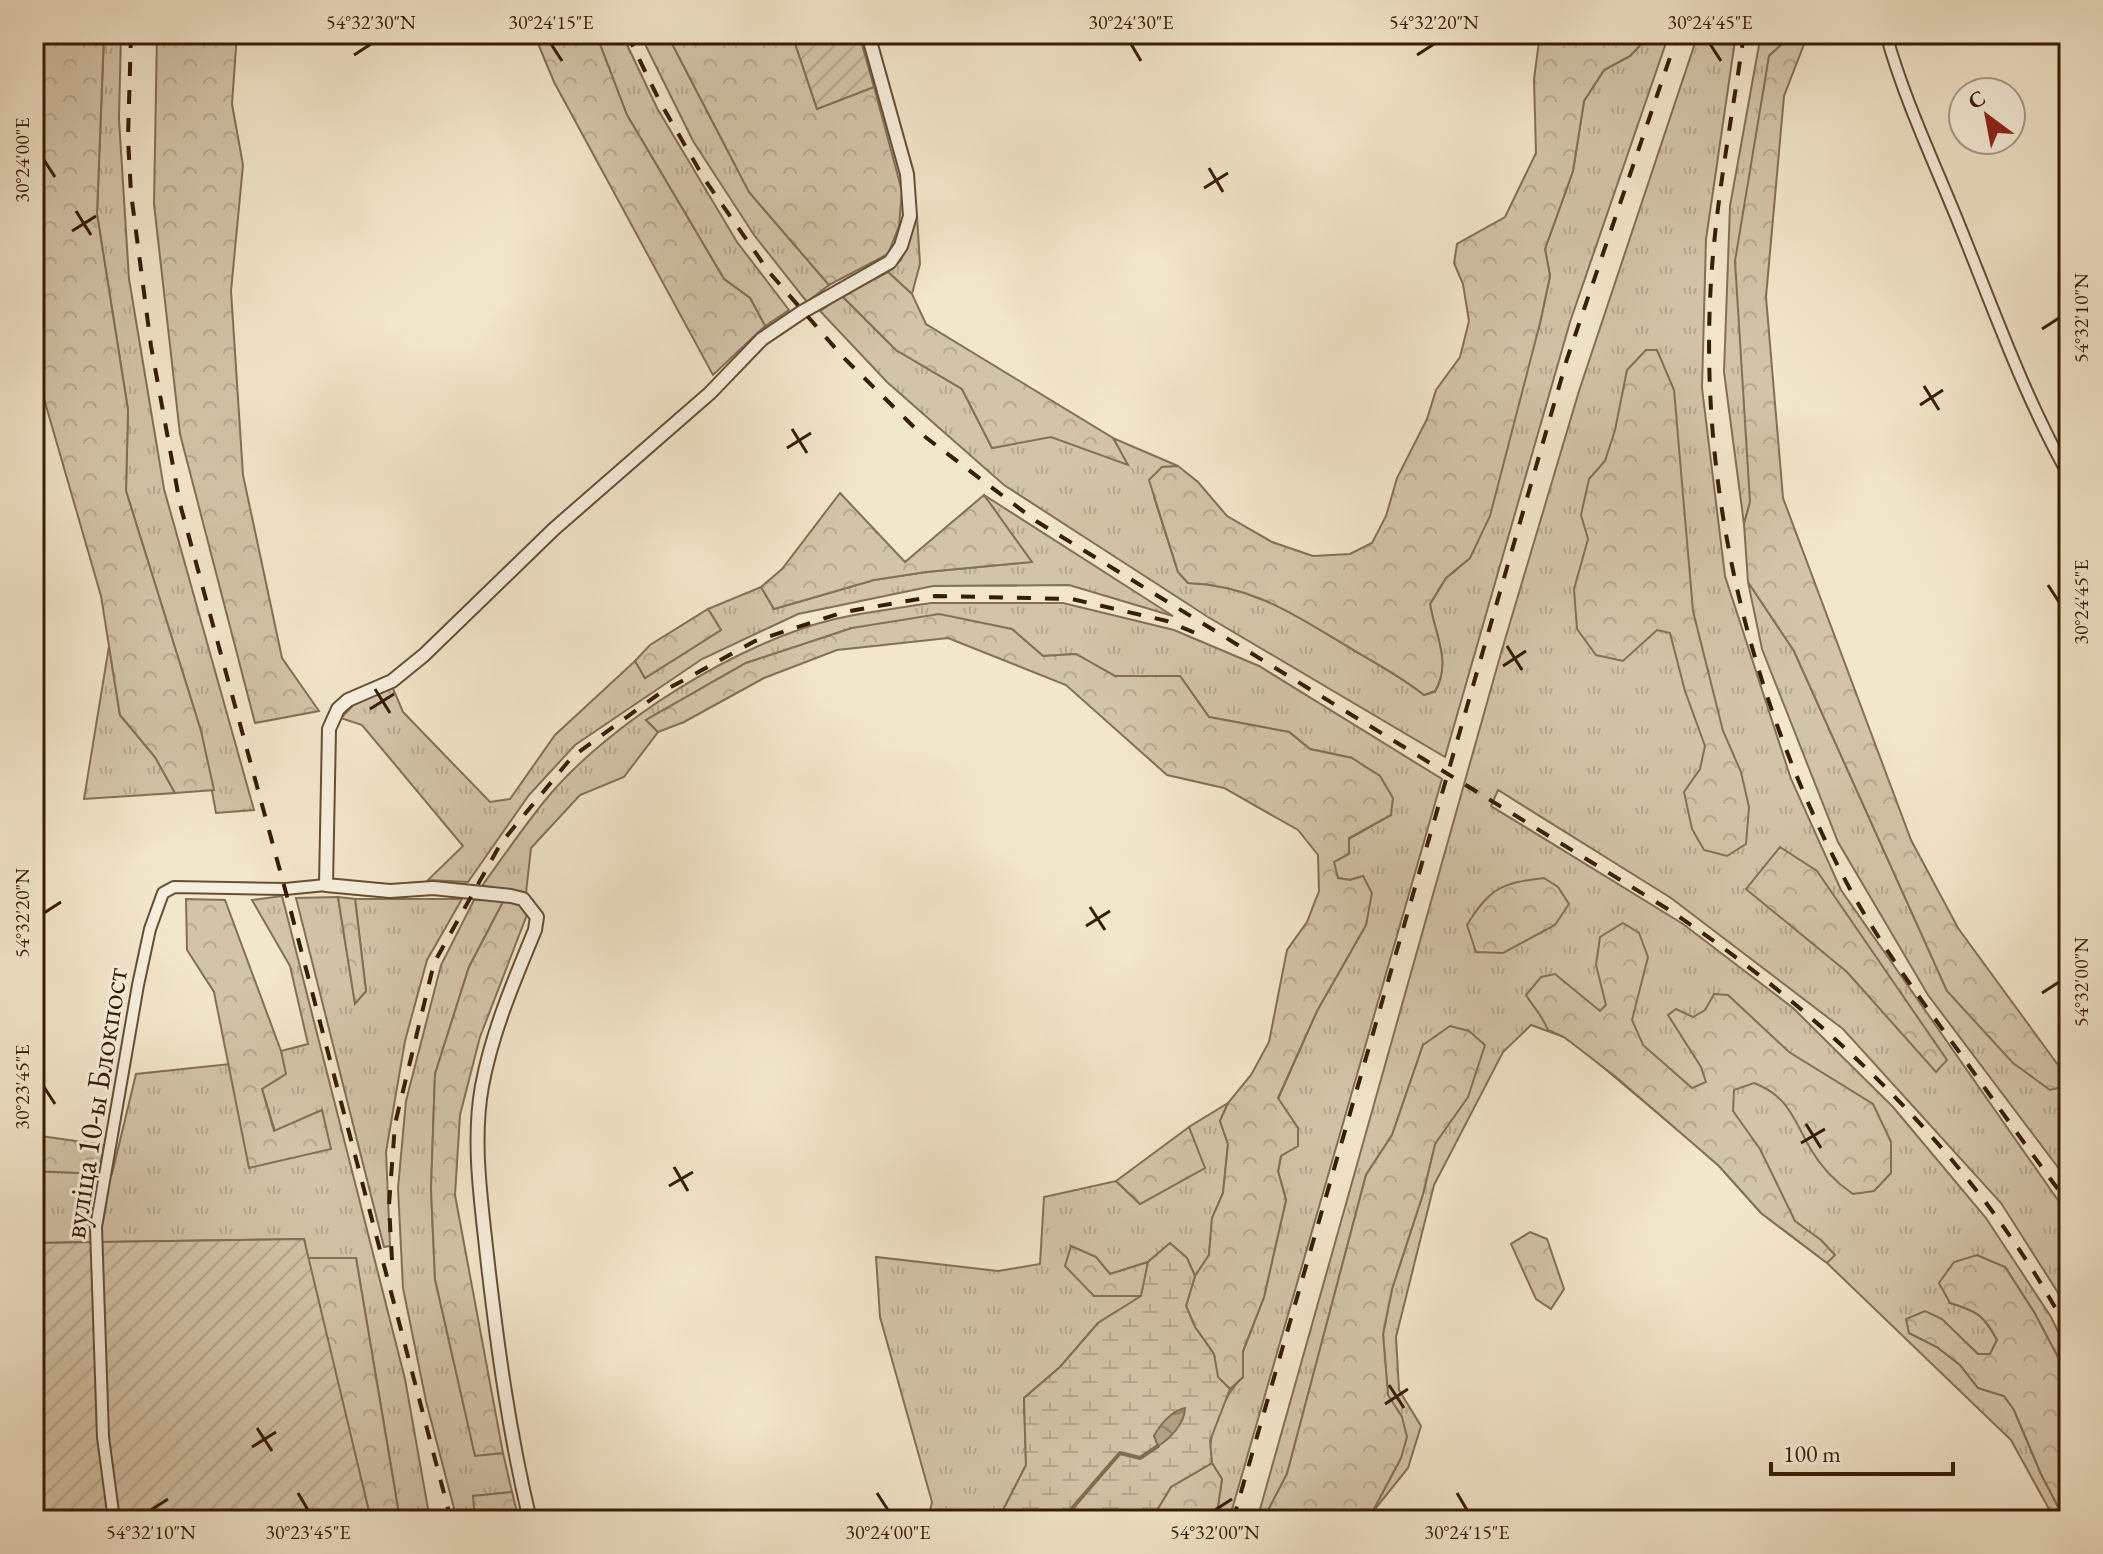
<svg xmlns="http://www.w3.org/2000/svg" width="2103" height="1554" font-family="'EB Garamond',serif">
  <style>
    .grass { fill: url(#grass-tufts); stroke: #847055; stroke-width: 2 }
    .forest { fill: url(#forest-crowns); stroke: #847055; stroke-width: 2 }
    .wetland { fill: url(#wetland-marsh); stroke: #847055; stroke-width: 2 }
    .garden { fill: url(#garden-furrows); stroke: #847055; stroke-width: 2 }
    .water { fill: url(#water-waves); stroke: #816d51; stroke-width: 2 }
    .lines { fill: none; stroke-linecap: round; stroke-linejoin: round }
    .stream { stroke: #816d51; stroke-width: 4 }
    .minor-casing { stroke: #664f34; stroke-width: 14 }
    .tertiary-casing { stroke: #664f34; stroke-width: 16 }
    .minor { stroke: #f7efdd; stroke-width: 10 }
    .tertiary { stroke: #f7efdd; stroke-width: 12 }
    .rail { stroke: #371d01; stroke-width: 4; stroke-dasharray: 14 14; stroke-linecap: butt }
    .ticks { fill: none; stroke: #371d01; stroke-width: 3 }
    .labels { text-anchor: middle; stroke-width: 6; stroke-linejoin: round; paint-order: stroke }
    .street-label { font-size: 32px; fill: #371d01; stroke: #f7efdd }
    .neatline { fill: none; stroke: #371d01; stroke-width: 3 }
    .ticks-label { font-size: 20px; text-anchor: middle; fill: #371d01 }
  </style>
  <defs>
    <pattern id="grass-tufts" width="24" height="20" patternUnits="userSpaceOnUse" patternTransform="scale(2)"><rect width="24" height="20" fill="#d2c4a9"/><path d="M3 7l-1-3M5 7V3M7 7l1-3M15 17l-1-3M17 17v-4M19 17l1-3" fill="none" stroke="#b5a890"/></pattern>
    <pattern id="forest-crowns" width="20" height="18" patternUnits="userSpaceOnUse" patternTransform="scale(2)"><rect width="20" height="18" fill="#d2c4a9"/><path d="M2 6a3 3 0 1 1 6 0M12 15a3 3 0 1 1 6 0" fill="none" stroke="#b5a890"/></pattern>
    <pattern id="wetland-marsh" width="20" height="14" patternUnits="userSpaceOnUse" patternTransform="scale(2)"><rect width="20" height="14" fill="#d2c4a9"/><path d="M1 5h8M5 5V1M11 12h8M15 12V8" fill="none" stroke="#b5a890"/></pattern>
    <pattern id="garden-furrows" width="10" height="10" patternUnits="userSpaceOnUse" patternTransform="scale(2)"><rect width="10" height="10" fill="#d2c4a9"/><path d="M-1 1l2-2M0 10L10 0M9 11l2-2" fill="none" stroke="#b5a890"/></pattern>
    <pattern id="water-waves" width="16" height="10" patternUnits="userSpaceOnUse" patternTransform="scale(2)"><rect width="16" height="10" fill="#b2a286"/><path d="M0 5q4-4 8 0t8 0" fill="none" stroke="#92836b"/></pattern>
  </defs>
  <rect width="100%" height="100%" fill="#f2e6cb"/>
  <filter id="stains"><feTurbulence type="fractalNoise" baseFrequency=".0025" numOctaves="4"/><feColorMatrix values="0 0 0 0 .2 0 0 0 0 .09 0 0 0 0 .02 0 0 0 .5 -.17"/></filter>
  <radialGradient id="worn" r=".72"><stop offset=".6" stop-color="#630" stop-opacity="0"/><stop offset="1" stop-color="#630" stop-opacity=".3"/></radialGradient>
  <path class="grass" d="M104,34H121L119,119L129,279L164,489L254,810L216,813L201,731L126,491L128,410L97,214Z
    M596,34H622L657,108L737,242L789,310L765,326L750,298L724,279L627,115Z
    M640,34H667L749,192L829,285L807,302L754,235L693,141Z
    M1645,34H1669L1570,322L1445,757L1208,617L1004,485L887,382L820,311L842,296L896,350L962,389L992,448L1051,436L1127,464L1113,438L1178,466L1162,467L1154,497L1178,572L1188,583C1258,585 1305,622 1362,655C1383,668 1404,679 1424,695L1435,692C1452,662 1435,635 1430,604L1446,578L1470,558L1540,323L1550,276L1545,249L1573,171L1584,101L1604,70L1630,56L1644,41Z
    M1698,34H1736L1706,239L1702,388L1725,576L1791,779L1841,890L2069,1216V1310L2001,1203L1843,1029L1671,898L1498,790L1491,806L1683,924L1793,1008L1893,1107L1986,1218L2051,1317L2069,1354V1378L2034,1312L2005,1267L1950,1303C1977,1311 1984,1315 1997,1340L1990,1354H1978L1961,1339L1909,1333L1937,1347L1960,1365L1978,1388L2004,1396L2014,1410L2041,1474L2065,1520H2055L2011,1440L1827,1263L1761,1213L1719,1166L1692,1142L1586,1053L1564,1037L1531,1025L1503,1052L1434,1185L1396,1337L1399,1390L1421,1426L1408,1468L1371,1514L1401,1458L1402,1417L1388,1396L1383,1334L1392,1289L1423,1194L1435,1144L1449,1121L1423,1045L1392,1135L1366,1175L1287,1474L1263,1520H1257L1501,653L1579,391Z
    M1761,34H1793L1769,56L1750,502L1744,524L1724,372L1730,206Z
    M917,216L920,264L912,294L888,272L901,260Z
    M984,495L1173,616L1069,585L933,586L798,614L702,659L575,745L529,795L468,882L428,880L463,846L362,725L341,718L359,699L392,686L403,712L490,802L510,799L555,735L635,661L645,678L721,630L708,609L761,587L774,609L874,580L926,572L1031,562Z
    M1748,582L1794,651L1947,991L2050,1089L2069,1085V1182L1928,995L1838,842L1762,649Z
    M931,603H1063L1174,630L1259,666L1442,779L1229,1520H1216L1222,1479C1219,1474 1214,1468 1212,1463C1204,1439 1225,1393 1243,1377V1352L1264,1297L1286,1200L1278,1171L1281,1156L1298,1128L1278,1099L1317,1011L1366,925L1371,893L1363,876L1350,880L1338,878L1333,862L1349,839L1391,815L1352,758L1310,749L1289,732L1209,717L1180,676H1115L1076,654L1043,656L1012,629L852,628L746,663L646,720L658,732L624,777L580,795L531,848L526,893L482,886C503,857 524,826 547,798C610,722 739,642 835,619C866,612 899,608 931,603Z
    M109,646L120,715L155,757L175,793L84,799Z
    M282,896L405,1379L430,1520H400L356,1258H307L304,1239L34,1243V1171L112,1174L136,1074L230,1064L249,1167L275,1131L262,1089L285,1074L281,1051L308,1044L290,966L252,900Z
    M338,897L355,1003L366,991L355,899H462L427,960L405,1041L386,1152L390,1246L384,1247L296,898Z
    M474,900H504L469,967L435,1074L431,1189L435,1279L475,1455L503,1453L512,1492L474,1496L475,1520H457L426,1401L403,1288L398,1188L406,1101L441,965Z
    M1228,1103L1220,1121L1228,1144L1223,1193L1212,1219L1209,1255L1195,1276L1187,1258L1170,1243L1148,1262L1110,1274L1096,1257L1071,1246L1094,1296H1142L1098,1323L1060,1367L1024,1398L1026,1465L998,1520H928L932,1502L880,1317L876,1257L998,1271L1040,1264L1044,1197L1116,1181L1140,1204L1204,1168L1189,1127Z"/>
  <path class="forest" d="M34,34H104L97,214L128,410L126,491L201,731L214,790L175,793L155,757L120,715L101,596L34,364Z
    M157,34H237L232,104L243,165L231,291L243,475L282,658L319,711L255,723L180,434L154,204Z
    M534,34H596L627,115L724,279L750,298L765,326L713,375L554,82Z
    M667,34H792L817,109L874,87L902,191L899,226L888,254L829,285L749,192Z
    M1540,34H1645L1644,41L1630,56L1604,70L1584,101L1573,171L1545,249L1550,276L1540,323L1490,516L1470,558L1446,578L1430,604C1435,635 1452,662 1435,691L1424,695C1404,679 1384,668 1362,655C1305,622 1258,585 1188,583L1178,572L1149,480L1162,467L1178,466L1198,482L1227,516L1272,542L1313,556L1350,554L1372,543L1386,516L1397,478L1427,419L1436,390L1460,357L1469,321L1463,284L1454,263L1457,244L1505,217L1536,153L1534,79Z
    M1793,34H1808L1784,96L1766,297L1783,498L1911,840L1958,928L2069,1080V1085L2050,1090L2013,1063L1947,991L1794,651L1748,582L1744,524L1750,502L1735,261L1769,56Z
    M888,272L912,294L926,324L1113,438L1128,465L1051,437L992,448L962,389L896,350L842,296Z
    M1646,350H1657L1674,390L1693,611L1723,731L1741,772L1749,807L1746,844L1727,856L1704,850L1692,829L1684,792L1700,769L1705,746L1685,691L1670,633L1657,630L1623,661L1596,655L1577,629L1574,589L1588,539L1581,515L1589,479L1605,461L1615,430L1627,370Z
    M840,493L905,562L984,495L1032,562L926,572L874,580L774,609L761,587L782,569Z
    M708,609L721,630L645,678L635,661L650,645Z
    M939,614L1012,629L1043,656L1076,654L1115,676H1180L1209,717L1289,732L1310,749L1352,758L1380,776L1393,798L1391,815L1349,838V854L1334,862L1338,878L1350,880L1363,876L1372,893L1366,925L1317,1011L1278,1098L1298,1128V1146L1281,1156L1278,1171L1286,1200L1264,1297L1243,1351V1377L1230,1389L1217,1377L1214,1354L1195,1327L1186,1306L1195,1276L1209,1255L1212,1218L1223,1193L1228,1144L1220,1121L1228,1103L1251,1075L1269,1042L1287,950L1307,922L1319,891L1318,855L1298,830L1224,788L1167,775L1066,685L948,638L837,650L764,678L684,722L658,732L646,720L746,663L852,628Z
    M1780,847L1817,871L1947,1060L1936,1072L1847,972L1746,889Z
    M1544,878L1558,887L1569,904L1555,925L1503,953L1476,952L1467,925C1490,888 1501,883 1544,878Z
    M338,897L355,899L366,991L355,1004Z
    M186,899L225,900L281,1051L286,1074L262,1089L274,1131L322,1110L331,1149L249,1168L214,992L187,950Z
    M504,900L517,901L528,912L480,1037L460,1115L455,1195L503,1453L475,1456L435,1279L431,1189L435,1074L469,967Z
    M1623,923L1639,933L1648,957L1632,1020L1643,1045L1692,1088L1706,1082L1701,1067L1668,1015L1676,1009L1693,1017L1705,1010L1714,994L1728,995L1789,1052L1873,1104L1891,1142V1173L1874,1191L1853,1194C1835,1182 1821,1167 1810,1148C1793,1118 1788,1096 1754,1083L1734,1090L1733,1111L1760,1149L1795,1221L1821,1240L1835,1255L1827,1263L1761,1213L1719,1166L1616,1077L1564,1037L1548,1030C1542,1015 1534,1008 1526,995L1541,977L1555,974L1600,1011L1606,1005L1596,965L1600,937Z
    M1450,1026L1469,1031L1485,1045L1468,1097L1435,1144L1423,1194L1392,1289L1383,1334L1388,1395L1402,1417L1407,1437L1401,1458L1368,1520H1263L1287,1474L1366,1175L1392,1135L1423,1045Z
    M1189,1127L1205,1168L1140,1204L1116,1181Z
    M34,1135L104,1145L99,1174L34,1171Z
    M1530,1232L1547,1239L1564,1289L1551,1309L1536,1299L1511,1244Z
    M1071,1246L1096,1257L1110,1274L1148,1262L1142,1296H1094L1065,1266Z
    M1977,1255L2005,1267L2034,1312L2069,1378V1520H2065L2041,1474L2014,1410L2004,1396L1978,1388L1960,1365L1937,1347L1909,1333L1906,1319L1925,1311L1942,1319L1978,1354H1990L1997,1340C1984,1315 1977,1311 1950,1303L1939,1283L1954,1262Z
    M307,1258H356L400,1520H371Z
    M1212,1463L1222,1479L1216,1520H1151L1171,1487Z
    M512,1492L519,1520H475L473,1496Z"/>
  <path class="wetland" d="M1170,1243L1187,1258L1195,1276L1186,1306L1195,1327L1214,1354L1218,1377L1230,1389L1210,1441L1212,1463L1171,1487L1151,1520H1140L1137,1514L1116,1520H998L1026,1465L1024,1398L1060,1367L1098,1323L1141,1296L1148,1262Z"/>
  <path class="garden" d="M792,34H859L874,87L817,109Z
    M304,1239L371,1520H34V1243Z"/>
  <path class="water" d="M1185,1408C1185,1423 1170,1439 1158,1446L1154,1436C1160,1424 1172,1411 1185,1408Z"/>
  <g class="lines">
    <path class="stream" d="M1062,1520L1120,1453L1140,1458L1158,1446"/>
    <defs>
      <path id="minor" d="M1886,34C1905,103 1937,168 1963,234C1996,316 2026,400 2069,476
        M2069,857V858
        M114,1520L103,1437L96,1227L138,985L150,929L163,893L174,887L285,889L326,885"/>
      <path id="tertiary" d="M530,1520C509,1433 497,1344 487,1256C481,1200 472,1141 482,1086C492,1032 514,981 535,930L537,917L523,899L511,896L433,888L390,891L326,885L329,729L338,709L348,700L392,681L424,655L554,529L710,393L762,339L802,312L890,262L901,246L910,216L907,174L868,34"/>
    </defs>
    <use href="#minor" class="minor-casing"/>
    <use href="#tertiary" class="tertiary-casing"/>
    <use href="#minor" class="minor"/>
    <use href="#tertiary" class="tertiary"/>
    <path class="rail" d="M131,34L128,138L131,193L151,346L180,504L285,889L451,1520
      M627,34L660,102L705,180L769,272L843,357L920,433L1036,521L1666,908C1826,1014 1979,1161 2069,1333
      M1744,34C1733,111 1718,189 1712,267C1696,477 1746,688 1842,874C1874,936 1916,993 1957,1049C1994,1101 2031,1153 2069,1204
      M392,1260L389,1205L395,1124L434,963L501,843L572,757L660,693L755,641L844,612L936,596L1072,599L1167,621L1207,638
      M1233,1520L1567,359L1678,34"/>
  </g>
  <path class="ticks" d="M551,44L562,61M1131,44L1141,61M1710,44L1721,61M354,55L371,44M1417,55L1434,44M44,160L55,177M1209,168L1223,192M1204,188L1228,173M76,211L91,235M72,231L96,216M2042,329L2059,318M1924,386L1939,410M1920,405L1943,390M792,429L807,453M787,448L811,433M2048,585L2059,602M1507,646L1522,670M1503,666L1526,651M375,689L390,713M370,709L394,694M1090,907L1105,930M44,913L61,902M1086,926L1110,911M2042,993L2059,982M44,1087L55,1104M1806,1124L1821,1148M1801,1143L1825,1129M674,1167L688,1191M669,1186L693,1172M1389,1385L1404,1408M1385,1404L1408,1389M257,1428L272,1451M252,1447L276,1432M298,1493L308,1510M877,1493L888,1510M1457,1493L1467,1510M151,1510L168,1499M1215,1510L1232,1499"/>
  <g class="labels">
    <g class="street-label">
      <text transform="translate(95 1103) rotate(-81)" y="11">вуліца 10-ы Блокпост</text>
    </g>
  </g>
  <rect width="2103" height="1554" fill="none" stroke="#f2e6cb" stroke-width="88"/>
  <g transform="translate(1987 116) rotate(328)"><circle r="38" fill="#f7efdd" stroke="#aa9b85" stroke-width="2"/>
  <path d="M0-6L14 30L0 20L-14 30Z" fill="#8f2418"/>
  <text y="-12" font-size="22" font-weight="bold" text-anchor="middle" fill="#371d01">С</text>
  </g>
  <path d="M1771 1462v12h182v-12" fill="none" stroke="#371d01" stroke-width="4"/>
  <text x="1783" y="1462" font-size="24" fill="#371d01" stroke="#f7efdd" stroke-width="6" paint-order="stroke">100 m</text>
  <rect x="44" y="44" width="2015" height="1466" class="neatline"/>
  <g class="ticks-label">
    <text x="371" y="29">54°32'30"N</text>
    <text x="551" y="29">30°24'15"E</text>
    <text x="1131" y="29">30°24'30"E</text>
    <text x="1434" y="29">54°32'20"N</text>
    <text x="1710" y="29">30°24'45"E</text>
    <text transform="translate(22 160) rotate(-90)" y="7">30°24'00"E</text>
    <text transform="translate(2081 318) rotate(-90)" y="7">54°32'10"N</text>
    <text transform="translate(2081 602) rotate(-90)" y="7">30°24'45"E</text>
    <text transform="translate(22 913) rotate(-90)" y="7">54°32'20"N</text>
    <text transform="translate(2081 982) rotate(-90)" y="7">54°32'00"N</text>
    <text transform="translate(22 1087) rotate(-90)" y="7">30°23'45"E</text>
    <text x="151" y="1539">54°32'10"N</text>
    <text x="308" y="1539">30°23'45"E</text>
    <text x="888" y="1539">30°24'00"E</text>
    <text x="1215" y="1539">54°32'00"N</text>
    <text x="1467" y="1539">30°24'15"E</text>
  </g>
  <rect width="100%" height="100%" filter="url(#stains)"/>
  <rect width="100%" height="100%" fill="url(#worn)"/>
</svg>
